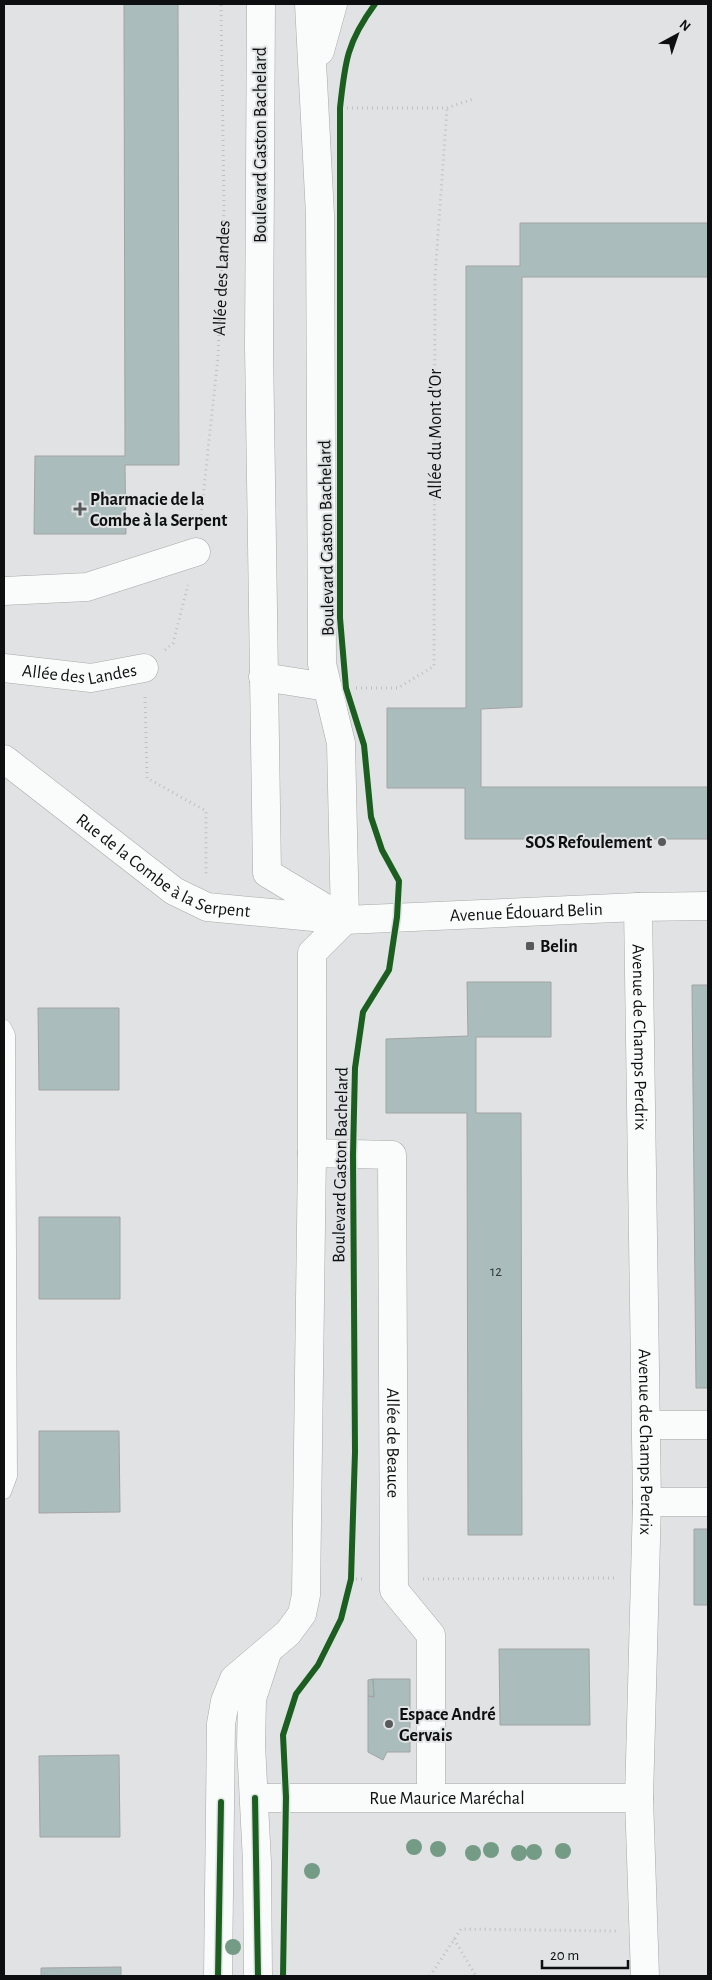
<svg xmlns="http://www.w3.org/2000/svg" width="712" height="1980" font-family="'Alegreya Sans',sans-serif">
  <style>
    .building { fill: #aabcbb; stroke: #a2a4a4 }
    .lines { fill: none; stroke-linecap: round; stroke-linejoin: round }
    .service-casing { stroke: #a7a9a9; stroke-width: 15 }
    .minor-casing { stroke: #a7a9a9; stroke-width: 29 }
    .tertiary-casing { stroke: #a7a9a9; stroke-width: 29 }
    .path { stroke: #c0c0c0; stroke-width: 3; stroke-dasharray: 1 4; stroke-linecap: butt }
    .service { stroke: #fafbfb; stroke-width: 14 }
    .minor { stroke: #fafbfb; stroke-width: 28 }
    .tertiary { stroke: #fafbfb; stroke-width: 28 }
    .cycleway-casing { stroke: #dfe3e4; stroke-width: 9 }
    .cycleway { stroke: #1b5e20; stroke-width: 6 }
    .tree { fill: #749b86 }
    .poi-dot { fill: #58595a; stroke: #dfe3e4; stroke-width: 2 }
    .labels { text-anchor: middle; stroke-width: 4; stroke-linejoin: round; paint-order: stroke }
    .number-label { font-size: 15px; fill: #353a3b }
    .street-label { font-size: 18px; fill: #0e0f10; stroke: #dfe3e4 }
    .poi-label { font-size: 18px; font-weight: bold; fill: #0e0f10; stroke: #dfe3e4; text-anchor: start }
  </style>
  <rect width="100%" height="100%" fill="#e0e2e3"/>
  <path class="building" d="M124,4H178L179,465H125L126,534H34L35,456H125Z
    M520,223H708V277H522V707L481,709V787H708V839H465V788H387V708H466V266H520Z
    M467,982H551V1037H476V1113H521L522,1535H468L467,1113H386V1039L468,1036Z
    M692,985H708V1388H696Z
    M38,1008H119V1090H39Z
    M39,1217H120V1299H39Z
    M39,1431H119L120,1512L39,1513Z
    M694,1529H708V1605H694Z
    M499,1649H589L590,1725H500Z
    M373,1679L374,1697L368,1696V1680Z
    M373,1679H410V1752H387L383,1760L368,1752V1696L374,1697Z
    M119,1755L120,1837H40L39,1756Z
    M121,1967V1976H41V1968Z"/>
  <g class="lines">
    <defs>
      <path id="service" d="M4,1027L8,1035L10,1476L4,1492"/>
      <g id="minor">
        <path d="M261,4L259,347L267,873L345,920"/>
        <path d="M4,591L87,587L196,552"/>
        <path id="s2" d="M4,668L91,678L144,668"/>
        <path d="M263,677L327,687"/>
        <path id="s3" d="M4,759L174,891L207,907L345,920L638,907L708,906"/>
        <path id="s4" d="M638,907L647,1502L639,1798L645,1976"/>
        <path id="s5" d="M312,1153L392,1155L394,1590L431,1635V1797"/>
        <path d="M647,1425H708"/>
        <path d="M647,1502H708"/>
        <path id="s6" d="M255,1798H639"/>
      </g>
      <path id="tertiary" d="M320,51L333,4
        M218,1976L221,1724L225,1701L234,1679L288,1633L302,1614L306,1595L312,1153V953L345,920L341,743L322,664L320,215L309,4
        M258,1976L257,1862L251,1745L252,1699L267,1653"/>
    </defs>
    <use href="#service" class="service-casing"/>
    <use href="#minor" class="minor-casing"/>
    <use href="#tertiary" class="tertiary-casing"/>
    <g class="path">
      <path d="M342,108H447L473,99"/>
      <path id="s1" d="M200,525L218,357L224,209L221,4"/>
      <path d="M165,650L173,643L188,585"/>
      <path d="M356,688H398L434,666L435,277L447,108"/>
      <path d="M145,697L147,778L206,811V876"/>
      <path d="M351,1579H366"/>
      <path d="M423,1579L616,1578"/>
      <path d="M454,1939L476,1976"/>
      <path d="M430,1976L461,1929L616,1931"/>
    </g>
    <use href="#service" class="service"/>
    <use href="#minor" class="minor"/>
    <use href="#tertiary" class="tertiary"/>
    <defs>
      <path id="cycleway" d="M255,1798L258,1976
        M218,1976L221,1802
        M283,1976L286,1797L283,1735L296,1694L318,1665L341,1619L351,1579L355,1452L353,1155L355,1068L363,1012L389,970L397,917L399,881L382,850L371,817L364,745L346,688L340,618V108C345,61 347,42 375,4"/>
    </defs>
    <use href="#cycleway" class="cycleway-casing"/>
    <use href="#cycleway" class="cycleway"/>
  </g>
  <g class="tree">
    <circle cx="414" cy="1847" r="8"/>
    <circle cx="438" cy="1849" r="8"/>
    <circle cx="491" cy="1850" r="8"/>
    <circle cx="563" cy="1851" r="8"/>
    <circle cx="534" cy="1852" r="8"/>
    <circle cx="473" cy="1853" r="8"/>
    <circle cx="519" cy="1853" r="8"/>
    <circle cx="312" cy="1871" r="8"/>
    <circle cx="233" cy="1947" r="8"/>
  </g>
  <g class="poi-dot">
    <path d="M77.5 501.5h5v5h5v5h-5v5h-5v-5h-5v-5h5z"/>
    <circle cx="662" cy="842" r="5"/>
    <rect x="525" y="941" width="10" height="10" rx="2.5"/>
    <circle cx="389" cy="1724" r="5"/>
  </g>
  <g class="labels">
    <g class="number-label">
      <text x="496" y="1276">12</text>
    </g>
    <g class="street-label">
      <text transform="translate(260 145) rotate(-90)" y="6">Boulevard Gaston Bachelard</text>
      <text dy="6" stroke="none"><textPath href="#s1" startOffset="248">Allée des Landes</textPath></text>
      <text transform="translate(435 434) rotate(-90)" y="6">Allée du Mont d'Or</text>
      <text transform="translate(326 538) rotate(-91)" y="6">Boulevard Gaston Bachelard</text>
      <text dy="6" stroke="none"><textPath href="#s2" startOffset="76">Allée des Landes</textPath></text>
      <text dy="6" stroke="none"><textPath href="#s3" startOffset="195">Rue de la Combe à la Serpent</textPath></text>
      <text dy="6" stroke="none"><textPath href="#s3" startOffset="572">Avenue Édouard Belin</textPath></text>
      <text dy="6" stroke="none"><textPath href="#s4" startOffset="130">Avenue de Champs Perdrix</textPath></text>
      <text transform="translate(340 1165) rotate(-89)" y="6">Boulevard Gaston Bachelard</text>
      <text dy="6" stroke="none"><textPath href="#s4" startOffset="535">Avenue de Champs Perdrix</textPath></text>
      <text dy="6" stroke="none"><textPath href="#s5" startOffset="368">Allée de Beauce</textPath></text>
      <text dy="6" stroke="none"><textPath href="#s6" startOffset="192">Rue Maurice Maréchal</textPath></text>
    </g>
    <g class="poi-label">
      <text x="90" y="505">Pharmacie de la<tspan x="90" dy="21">Combe à la Serpent</tspan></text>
      <text x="652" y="848" text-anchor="end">SOS Refoulement</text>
      <text x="540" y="952">Belin</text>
      <text x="399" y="1720">Espace André<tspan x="399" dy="21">Gervais</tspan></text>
    </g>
  </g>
  <rect width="712" height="1980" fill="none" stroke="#0e0f10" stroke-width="10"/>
  <g transform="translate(677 35) rotate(40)" stroke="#dfe3e4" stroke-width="4" paint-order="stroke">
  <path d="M0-4L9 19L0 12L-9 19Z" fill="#0e0f10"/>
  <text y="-8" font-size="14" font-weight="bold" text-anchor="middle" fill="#0e0f10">N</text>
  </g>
  <path d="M542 1960v8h86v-8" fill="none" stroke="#0e0f10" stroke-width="2.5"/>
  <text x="550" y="1960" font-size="15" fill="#0e0f10" stroke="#dfe3e4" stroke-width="4" paint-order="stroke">20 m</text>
</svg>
